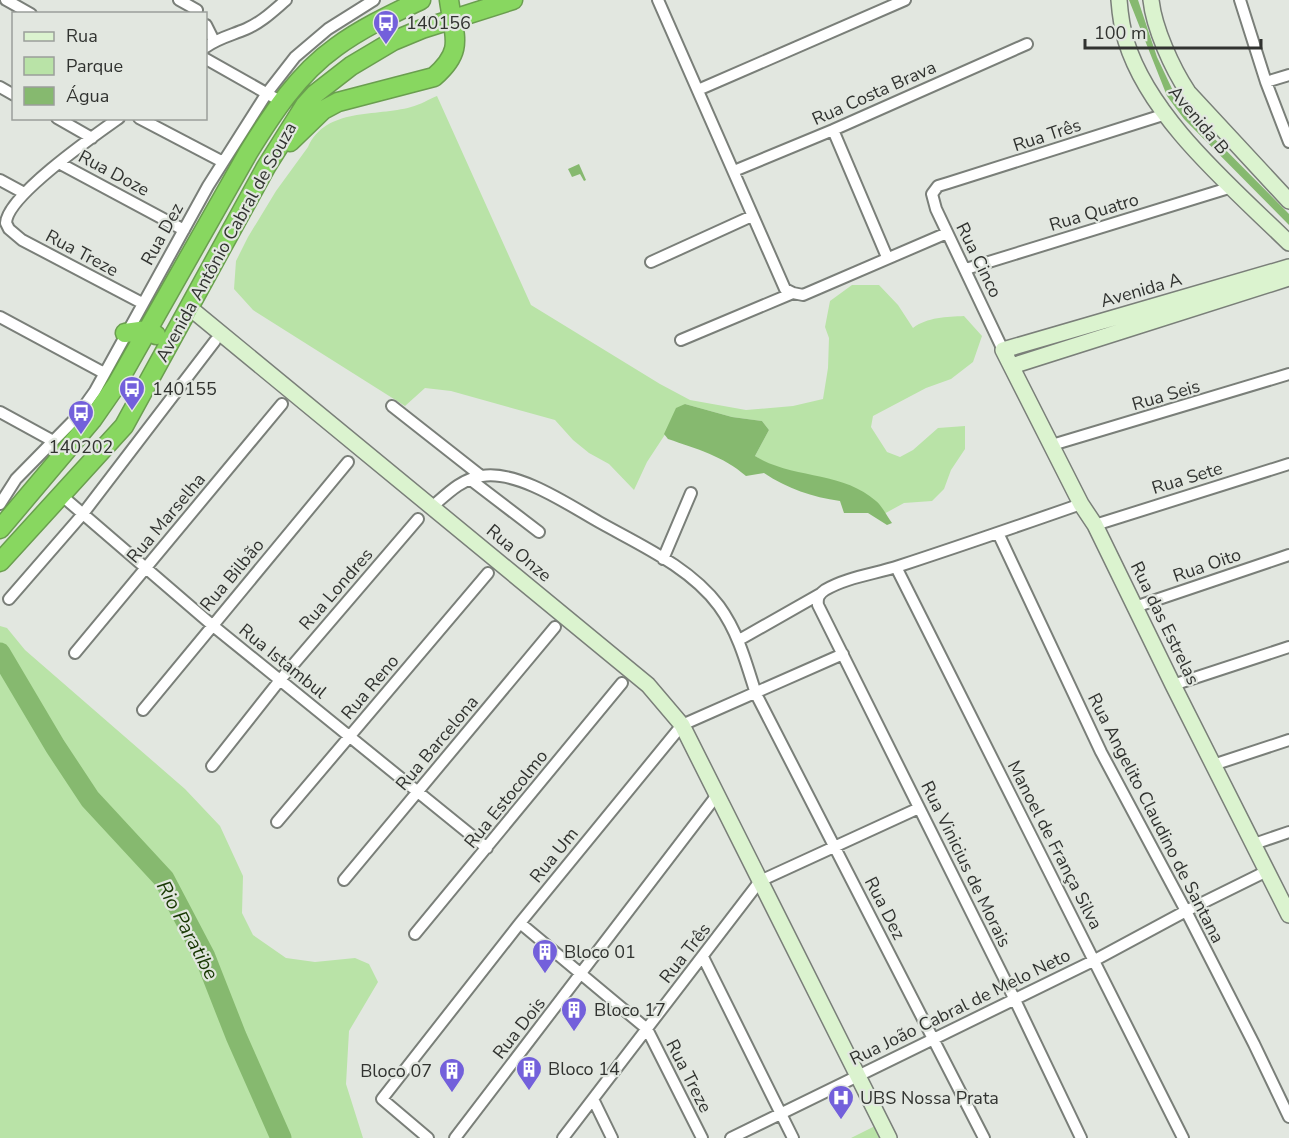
<svg xmlns="http://www.w3.org/2000/svg" width="1289" height="1138" font-family="'Nunito Sans',sans-serif">
  <style>
    .green { fill: #b9e3a7 }
    .water { fill: #86b96f }
    .lines { fill: none; stroke-linecap: round; stroke-linejoin: round }
    .river { stroke: #86b96f; stroke-width: 21 }
    .street-casing { stroke: #7a7f79; stroke-width: 14 }
    .secondary-casing { stroke: #7a7f79; stroke-width: 18 }
    .highway-casing { stroke: #6a9e4f; stroke-width: 21 }
    .street { stroke: #fff; stroke-width: 10 }
    .secondary { stroke: #dbf3cf; stroke-width: 15 }
    .highway { stroke: #88d760; stroke-width: 18 }
    .labels { text-anchor: middle; stroke-width: 4.5; stroke-linejoin: round; paint-order: stroke }
    .poi-label { font-size: 18px; fill: #313330; stroke: #e2e7e0; text-anchor: start }
    .street-label { font-size: 18px; fill: #313330; stroke: #e2e7e0 }
    .water-label { font-size: 20px; font-style: italic; fill: #173702; stroke: #e2e7e0 }
  </style>
  <rect width="100%" height="100%" fill="#e2e7e0"/>
  <path class="green" d="M437,96L531,305L660,384L690,400L746,410L793,406L823,399L828,368L829,338L825,327L830,301L852,285H879L898,305L913,328C927,317 947,317 964,316L982,336L973,362L951,379L926,388L873,416L871,427L887,452L900,457L913,450L938,428L965,426V449L951,470L944,489L932,501L904,503L882,515L769,465L755,456L769,430L762,421L732,417L685,404L647,462L634,490L609,464L589,453L573,440L555,420L451,391L425,388L405,406L253,310L234,289L236,261L248,237L276,191L308,147C326,107 376,117 411,107C420,105 429,99 437,96Z
    M0,626L7,628L25,650L185,789L220,826L243,876L242,913L253,935L286,958L315,962L355,958L369,964L378,982L349,1031L346,1084L363,1138H0Z
    M877,1125L883,1138H851Z"/>
  <path class="water" d="M1129,0H1138L1157,57L1174,93L1192,116L1289,214V225L1184,119L1167,96Z
    M579,164L586,180L584,181L580,174L572,177L568,169Z
    M685,404L732,417L762,421L769,430L755,456C792,479 843,471 876,501C882,506 887,516 892,523L887,525L868,513H844L840,501C812,497 788,489 764,473L746,476C723,456 697,449 668,439L664,434L676,408Z"/>
  <g class="lines">
    <path class="river" d="M0,653L55,746L90,799L164,879L205,957L236,1036L281,1138"/>
    <defs>
      <path id="street" d="M6,0L31,14
        M179,0L197,10
        M658,0L785,289L793,293L803,295L947,233
        M1240,0L1266,82L1289,142
        M206,25L214,41
        M206,47C218,38 232,35 246,29C262,22 273,11 286,0
        M206,59L282,102
        M1266,82L1289,75
        M0,87L14,95
        M698,90L905,0
        M57,118L92,138
        M119,118C95,135 7,196 6,223L9,229L22,240L142,303
        M139,118L223,162
        M833,130L887,257
        M59,163L184,230
        M734,171L833,130L1027,44
        M0,180L24,193
        M651,262L752,216
        M966,269L1232,187
        M0,317L104,373
        M681,340L793,293
        M1003,350L936,209L932,194L938,186L948,183L1166,114
        M392,406L481,476
        M0,412L53,441
        M1052,445L1289,374
        M471,480L539,532
        M61,495L212,625L487,848
        M0,504L16,479L75,419L95,391L208,186L267,93L295,57L328,29L374,0
        M432,507C447,494 461,479 482,476C518,470 569,505 599,522C640,545 690,567 719,606C738,632 746,662 756,694L984,1138
        M1095,525L1289,464
        M998,533L1101,752L1186,911L1254,1044L1289,1117
        M663,559L691,493
        M896,567L1183,1138
        M9,599L82,515L215,341
        M1135,607L1289,555
        M739,640L820,594
        M75,653L282,404
        M1173,685L1289,647
        M143,710L348,462
        M1213,765L1289,740
        M212,766L280,680L418,519
        M277,822L488,573
        M1254,844L1289,832
        M344,880L555,627
        M520,923L647,1029L702,1138
        M415,934L622,683
        M703,957L793,1138
        M593,1099L612,1138
        M428,1138L382,1099L520,923L682,725L843,654
        M455,1138L717,795
        M563,1138L760,881L919,808
        M731,1138L1095,960L1186,911L1267,871
        M1081,1138L1014,998L818,605C817,598 819,594 825,590C847,577 875,574 899,566C960,546 1021,525 1081,504"/>
      <path id="secondary" d="M1119,0C1120,13 1122,28 1126,41C1150,119 1232,187 1289,243
        M1151,0C1154,28 1172,68 1188,92L1289,201
        M1289,267L1003,350L1081,504L1095,525L1173,685L1289,915
        M190,308L648,685L682,725L889,1138
        M1012,366L1289,278"/>
      <path id="highway" d="M290,142L323,110L338,102L434,77C465,50 454,37 449,0
        M125,333L147,330L156,335
        M0,529L92,420L117,384L248,153C272,114 298,74 336,47C362,28 392,14 421,0
        M0,562L124,426L266,167L305,105L315,94L351,66L393,41L422,29L513,0"/>
    </defs>
    <use href="#street" class="street-casing"/>
    <use href="#secondary" class="secondary-casing"/>
    <use href="#highway" class="highway-casing"/>
    <use href="#street" class="street"/>
    <use href="#secondary" class="secondary"/>
    <use href="#highway" class="highway"/>
  </g>
  <defs>
    <symbol id="bus-pin" viewBox="-11 -11 22 30"><path d="M0 17L-7.5 6A9.5 9.5 0 1 1 7.5 6Z" fill="#7360db" stroke="#e2e7e0"/><path d="M-5-6H5V4H4V6H2V4H-2V6H-4V4H-5ZM-3.5-4V0h7V-4ZM-3.5 1.2v1.5H-2V1.2ZM2 1.2v1.5H3.5V1.2Z" fill="#fff"/></symbol>
    <symbol id="building-pin" viewBox="-11 -11 22 30"><path d="M0 17L-7.5 6A9.5 9.5 0 1 1 7.5 6Z" fill="#7360db" stroke="#e2e7e0"/><path d="M-4-6H4V6H1V3H-1V6H-4ZM-2.5-4.3h1.7v1.8h-1.7ZM.8-4.3h1.7v1.8H.8ZM-2.5-1h1.7V.8h-1.7ZM.8-1h1.7V.8H.8Z" fill="#fff"/></symbol>
    <symbol id="hospital-pin" viewBox="-11 -11 22 30"><path d="M0 17L-7.5 6A9.5 9.5 0 1 1 7.5 6Z" fill="#7360db" stroke="#e2e7e0"/><path d="M-5-5h3v3.5h4V-5h3V5h-3V1.5h-4V5h-3Z" fill="#fff"/></symbol>
  </defs>
  <g fill-rule="evenodd">
    <use href="#bus-pin" x="371" y="8" width="30" height="40"/>
    <use href="#bus-pin" x="117" y="374" width="30" height="40"/>
    <use href="#bus-pin" x="66" y="398" width="30" height="40"/>
    <use href="#building-pin" x="530" y="937" width="30" height="40"/>
    <use href="#building-pin" x="559" y="995" width="30" height="40"/>
    <use href="#building-pin" x="514" y="1054" width="30" height="40"/>
    <use href="#building-pin" x="437" y="1056" width="30" height="40"/>
    <use href="#hospital-pin" x="826" y="1083" width="30" height="40"/>
  </g>
  <g class="labels">
    <g class="poi-label">
      <text x="406" y="29">140156</text>
      <text x="152" y="395">140155</text>
      <text x="81" y="453" text-anchor="middle">140202</text>
      <text x="564" y="958">Bloco 01</text>
      <text x="594" y="1016">Bloco 17</text>
      <text x="548" y="1075">Bloco 14</text>
      <text x="432" y="1077" text-anchor="end">Bloco 07</text>
      <text x="860" y="1104">UBS Nossa Prata</text>
    </g>
    <g class="street-label">
      <text transform="translate(874 93) rotate(-24)" y="6">Rua Costa Brava</text>
      <text transform="translate(1199 120) rotate(50)" y="6">Avenida B</text>
      <text transform="translate(1047 135) rotate(-18)" y="6">Rua Três</text>
      <text transform="translate(114 173) rotate(28)" y="6">Rua Doze</text>
      <text transform="translate(1094 212) rotate(-17)" y="6">Rua Quatro</text>
      <text transform="translate(162 234) rotate(-61)" y="6">Rua Dez</text>
      <text transform="translate(226 242) rotate(-61)" y="6">Avenida Antônio Cabral de Souza</text>
      <text transform="translate(82 253) rotate(28)" y="6">Rua Treze</text>
      <text transform="translate(979 260) rotate(64)" y="6">Rua Cinco</text>
      <text transform="translate(1141 290) rotate(-16)" y="6">Avenida A</text>
      <text transform="translate(1166 395) rotate(-16)" y="6">Rua Seis</text>
      <text transform="translate(1187 478) rotate(-17)" y="6">Rua Sete</text>
      <text transform="translate(166 518) rotate(-50)" y="6">Rua Marselha</text>
      <text transform="translate(519 553) rotate(40)" y="6">Rua Onze</text>
      <text transform="translate(1207 565) rotate(-19)" y="6">Rua Oito</text>
      <text transform="translate(232 575) rotate(-50)" y="6">Rua Bilbão</text>
      <text transform="translate(336 589) rotate(-49)" y="6">Rua Londres</text>
      <text transform="translate(1165 623) rotate(64)" y="6">Rua das Estrelas</text>
      <text transform="translate(283 661) rotate(39)" y="6">Rua Istambul</text>
      <text transform="translate(370 687) rotate(-50)" y="6">Rua Reno</text>
      <text transform="translate(437 743) rotate(-50)" y="6">Rua Barcelona</text>
      <text transform="translate(506 799) rotate(-51)" y="6">Rua Estocolmo</text>
      <text transform="translate(1156 818) rotate(63)" y="6">Rua Angelito Claudino de Santana</text>
      <text transform="translate(1055 845) rotate(63)" y="6">Manoel de França Silva</text>
      <text transform="translate(554 855) rotate(-51)" y="6">Rua Um</text>
      <text transform="translate(966 864) rotate(64)" y="6">Rua Vinicius de Morais</text>
      <text transform="translate(885 908) rotate(63)" y="6">Rua Dez</text>
      <text transform="translate(685 953) rotate(-52)" y="6">Rua Três</text>
      <text transform="translate(960 1007) rotate(-26)" y="6">Rua João Cabral de Melo Neto</text>
      <text transform="translate(519 1028) rotate(-52)" y="6">Rua Dois</text>
      <text transform="translate(689 1076) rotate(63)" y="6">Rua Treze</text>
    </g>
    <g class="water-label">
      <text transform="translate(188 930) rotate(62)" y="7">Rio Paratibe</text>
    </g>
  </g>
  <rect x="12" y="12" width="195" height="108" fill="#e2e7e0" stroke="#9b9f9a" stroke-width="1.5"/>
  <rect x="24" y="32" width="30" height="9" fill="#dbf3cf" stroke="#9b9f9a" stroke-width="1.5"/>
  <text x="66" y="42" font-size="18" fill="#313330">Rua</text>
  <rect x="24" y="57" width="30" height="18" fill="#b9e3a7" stroke="#9b9f9a" stroke-width="1.5"/>
  <text x="66" y="72" font-size="18" fill="#313330">Parque</text>
  <rect x="24" y="87" width="30" height="18" fill="#86b96f" stroke="#9b9f9a" stroke-width="1.5"/>
  <text x="66" y="102" font-size="18" fill="#313330">Água</text>
  <path d="M1085 39v9h176v-9" fill="none" stroke="#313330" stroke-width="3"/>
  <text x="1094" y="39" font-size="18" fill="#313330" stroke="#e2e7e0" stroke-width="4.5" paint-order="stroke">100 m</text>
</svg>
